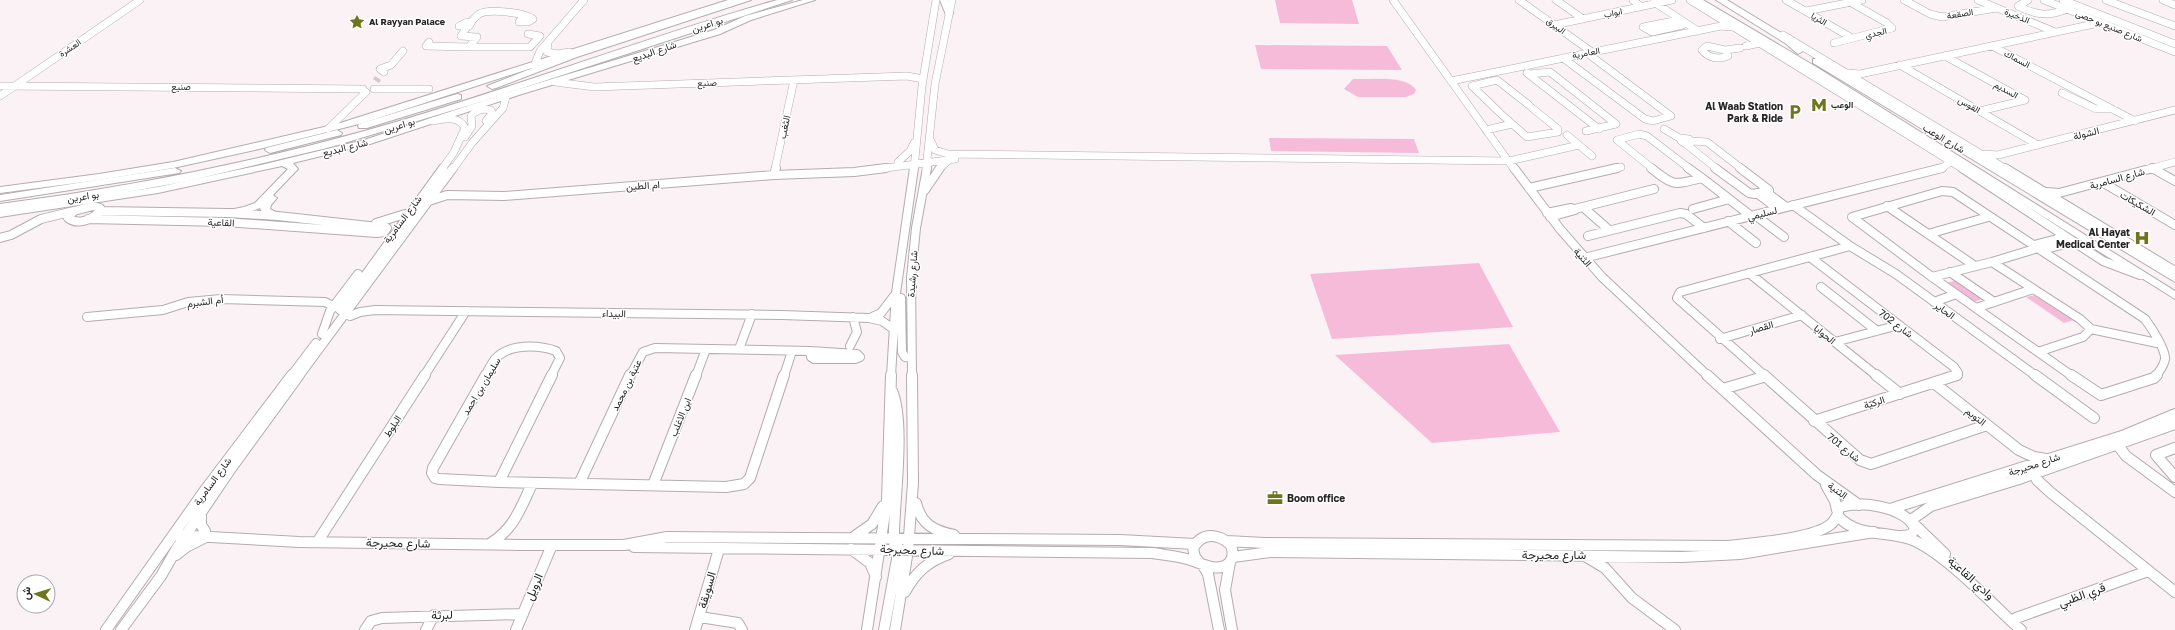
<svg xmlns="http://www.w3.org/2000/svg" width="2175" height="630" font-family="'Golos Text',Vazirmatn,sans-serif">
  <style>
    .green { fill: #f6bbd9 }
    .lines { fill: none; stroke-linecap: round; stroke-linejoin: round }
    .minor-tunnel { stroke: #d1c9cc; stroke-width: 7; stroke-dasharray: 7 3.5; stroke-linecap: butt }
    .minor-far2-casing { stroke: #b4acb0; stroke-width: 8 }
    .minor-far1-casing { stroke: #b4acb0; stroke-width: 10 }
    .minor-casing { stroke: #b4acb0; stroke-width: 12 }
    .major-casing { stroke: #b4acb0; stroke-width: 2 }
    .highway-casing { stroke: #b4acb0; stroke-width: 2 }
    .minor-far2 { stroke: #fff; stroke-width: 7 }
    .minor-far1 { stroke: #fff; stroke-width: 8 }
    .minor { stroke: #fff; stroke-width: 10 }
    .major { fill: #fff; fill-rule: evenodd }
    .highway { fill: #fff; fill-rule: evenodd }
    .labels { text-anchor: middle; stroke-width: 3; stroke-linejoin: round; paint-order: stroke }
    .far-street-label { font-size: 9px; fill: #272425; stroke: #fff }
    .far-poi-label { font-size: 9px; font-weight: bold; fill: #272425; stroke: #fff; text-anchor: start }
    .street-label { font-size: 10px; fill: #272425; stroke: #fff }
    .poi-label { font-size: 10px; font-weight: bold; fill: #272425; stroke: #fff; text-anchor: end }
    .near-street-label { font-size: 12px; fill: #272425; stroke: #fff }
  </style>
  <rect width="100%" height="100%" fill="#fbf2f6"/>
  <path class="green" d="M1275,0H1352L1359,24L1280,23Z
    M1255,45L1387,46L1402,70L1261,69Z
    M1353,79C1370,80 1406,74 1416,90L1414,94L1406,97H1358L1344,89Z
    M1269,138L1414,139L1419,153L1271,151Z
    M1479,263L1513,327L1332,339L1310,274Z
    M1959,279L1985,298L1973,302L1947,283Z
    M2035,295L2074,320L2064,323L2026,297Z
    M1509,344L1560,432L1432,443L1335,355Z"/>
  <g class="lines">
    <path class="minor-tunnel" d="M376,81L378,78"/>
    <defs>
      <path id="minor-far2" d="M1393,0L1514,169
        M1519,0L1592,52
        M1556,0L1583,19
        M1633,0L1640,6
        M1690,0L1963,169
        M1786,0L1852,38
        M1904,0L1930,14L1942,17L1997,8
        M1978,0L2055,32
        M2028,0L2018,6C2036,15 2048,17 2067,9
        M2044,0L2175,52
        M2063,0L2175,44
        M2106,0L2175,26
        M2163,0L2175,5
        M1654,2L1698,31
        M1806,11L1862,0
        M1674,21L1683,25L1652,32L1643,27Z
        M467,22L471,23L469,26H459Z
        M470,23C473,20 476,16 479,14C489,8 525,13 533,19L528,22H519L522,18
        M1554,25L1672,0
        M467,27L461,36L477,37L469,47H530L540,36L528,34
        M1783,35L2006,169
        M429,42L426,46L469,47
        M548,42L547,52L558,54L569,52
        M1834,43L1892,28L1887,23L1850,2
        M1707,46L1725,50L1728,56C1719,60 1708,58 1702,50Z
        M1746,46L1760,43
        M1992,46L2135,121
        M1725,50L1740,48
        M1945,56L2025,100
        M1563,58L1645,119L1653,121L1671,116L1587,53
        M1900,65L2038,145
        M534,66L540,51L584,0
        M384,72L380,69L391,65L403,51
        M1527,73L1599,129
        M1848,73L1860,74L2094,24H2105
        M1529,74L1550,72L1616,124L1586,131
        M1451,81L1721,26L1731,27
        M555,82L594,87L907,76L923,79
        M0,86L363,89
        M374,89H429
        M2062,93L2096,109H2112
        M0,96L140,0
        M1980,111L2025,100
        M1499,112L1472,86L1497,80L1529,105
        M1501,114L1527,137L1558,132V129L1532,108
        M433,121C444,119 459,115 465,128L454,152L442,169
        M328,129L366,92
        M1664,129L1681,139
        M1486,130L1512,124
        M1567,135L1592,156
        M465,137L472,126L471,116C476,110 483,108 491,110L492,113L486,121
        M1681,138L1689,139L1692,142L1686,144L1681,141Z
        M930,139L935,150L948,154L1509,161L1579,145
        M1692,141L1707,142L1742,169
        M1686,144L1717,169
        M1985,154L1998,155L2175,110
        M898,162L910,151L914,143
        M2152,168L2154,169
        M453,169L472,143L503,108L506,97
        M775,169L794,80
        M878,169L955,159
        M914,169L922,86L936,0
        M926,169L935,84L952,0
        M939,169L949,160
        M1613,169L1621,167
        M1653,169L1617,140L1639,134L1647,136L1690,169
        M1940,169L1949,163L1945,156
        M2149,169L2175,162"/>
      <path id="minor-far1" d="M1514,168L1560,229L1602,277L1708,376
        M1651,168C1675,187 1673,185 1702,178
        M1688,168L1702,178
        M1715,168L1749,193L1755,194L1769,190L1740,168
        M1962,168L2103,261L2140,275
        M2005,168L2175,271
        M2152,168L2175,181
        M774,175L776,168
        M1702,178L1751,216
        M2102,182L2175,225
        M1529,188L1617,168
        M925,190L940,168
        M1765,191L1786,207
        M2046,192L2059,193L2153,168
        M1757,193L1778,209
        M429,201L447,195L504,196L774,175L854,172L886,168
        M1793,205L1850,246L1896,274L2036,376
        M93,206L100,208V211C93,219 78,226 68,218L74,211Z
        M1887,206L1975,266
        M1583,207L1609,230
        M1575,209L1654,189
        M1693,209L1729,199
        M1547,213L1571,208L1575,210L1550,217
        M1755,215L1784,237
        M88,219L225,222L377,233L384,232L387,228L278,216L228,213L100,211
        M1728,221L1756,243
        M376,223L405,214
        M1928,234L1988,217
        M1588,236L1680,213L1686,214L1704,228
        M0,238L11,235L41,219L74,211
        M2034,245L2057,239L2061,233
        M2038,248L1992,262L2080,319L2091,329L2083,337L2038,352
        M2042,250L2065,244H2078
        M1810,257L1954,367L1958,373L1957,376
        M1584,258L1942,168
        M1950,272L1994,302
        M1749,273L1877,376
        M1932,277L1992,262
        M1821,287L1877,331
        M901,298L902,352L905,357L911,358
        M1934,302L1956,294
        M1976,308L2033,289
        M340,310L443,168
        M350,316L360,312L375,310L782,315L869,318L882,321L892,328
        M87,317L163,310L188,302L221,299L325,302L335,307
        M870,318L881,313L894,296
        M2091,329L2157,343
        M322,334L330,311L358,274
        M1720,339L1802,315
        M1835,342L1899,325
        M850,346L857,332L853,317
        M739,349L752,314
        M810,351L857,354L860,357L855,359H814L811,357Z
        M291,376L316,343
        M299,376L453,168
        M424,376L466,311
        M485,376C488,371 491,364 495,359C509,343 539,345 556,351L560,358L551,376
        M630,376L643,352L655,348L810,351
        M696,376L706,349
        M784,376L792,351
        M891,376L896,293L914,168
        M912,376L911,278L916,228L927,168
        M1765,376L1677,298L1680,292L1850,246
        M2072,376L1932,277L1852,217L1942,191L1953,192L2145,319C2151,327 2166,350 2165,359C2164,366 2160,370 2156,376"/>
      <path id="minor" d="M486,375L433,468L432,473L435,478L439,479L499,482
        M1707,375L1817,475L1859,505
        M1764,375L1860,460L1871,464L1987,425
        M1876,375L1900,394
        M2035,375L2094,418
        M2071,375L2101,395L2154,378L2157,375
        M1934,383L2019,450L2034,457L2046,459
        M1723,389L1763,377
        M892,391C905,421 895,495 894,531V538L898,542
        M1814,421L1957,375
        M2117,444L2126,456L2175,492
        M2175,448L2156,455L2175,477
        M2034,473L2037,480L2050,492L2175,592
        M499,482L726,487L744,484L750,478L784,375
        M499,482L552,375
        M579,484L630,375
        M653,485L696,375
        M1826,485L1835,501L1837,510
        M916,503C921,524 934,531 954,535
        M1890,509L2122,436L2175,414
        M201,513V525L205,531
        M1911,520L1931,506L2019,479L2175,424
        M1914,524L1945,554
        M174,535L299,542L520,545H624L667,537L1120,540L1195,544
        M855,536L872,524L883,506
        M1901,536L1911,535L1915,529C1908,507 1857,499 1838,508V516C1856,537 1886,531 1910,539C1942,550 1994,606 2021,630
        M318,541L425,375
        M1227,541L1264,543L1728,546C1752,543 1814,539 1831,524C1834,522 1836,517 1838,514
        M491,543C514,529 521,507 532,484
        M634,547L1153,553C1164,555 1176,556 1187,559C1200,562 1217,574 1229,563C1234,558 1233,551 1231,545C1218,533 1202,532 1193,548L1195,557L1199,562
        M851,549L870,563L876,577
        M176,555L186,547L204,538
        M1585,556L1605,568L1632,598L1675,630
        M1233,557L1270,552L1682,557L1740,554L1874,532
        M1230,562L1225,590L1232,630
        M1202,564L1208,574L1219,630
        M905,592C915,573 928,561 949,554
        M700,617L738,623L742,630
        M2016,618L2148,571
        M106,630L205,490L292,375
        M121,630L161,576L177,548L232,467L299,375
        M365,630L371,621L382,618L523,614
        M426,630L434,615
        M516,630L552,545
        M695,630L719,549
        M867,630L887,500L891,375
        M884,630L897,559V550L894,546
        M895,630L908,550L913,483L912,375"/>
      <path id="major" d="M728,0H740L363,123L259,149L173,168L99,180L0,193V187L99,174L173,162L337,124Z
        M803,0H815L751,20L720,34L522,94L370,144L293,163L298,169L273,195L277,198L271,205L270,209L283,216L282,218H274L262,212L260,208L249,212L228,216L223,213L224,211L244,207L255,203L288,169L282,166L158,193L0,217V211L158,187L261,165L364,140L516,90L714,30L745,16Z
        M940,0H948L953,13L952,15H946Z
        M1694,0H1703L1818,68L2175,291V299L1812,72Z
        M1813,59H1819L2175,274V282L1813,63Z"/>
      <path id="highway" d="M737,0H751L577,57L496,88L492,89L487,86L571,53Z
        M777,0H792L480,102L331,147L188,181L94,198L0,212V204C124,188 247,164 368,130C506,91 640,39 777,0Z
        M1716,0H1727L1791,39L1803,51L1798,54L1785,43Z
        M457,94L461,95V99L367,128H359L358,126L359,124Z
        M337,130L342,133L341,135L270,153L265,150L266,148Z
        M175,168L181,171L179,173L0,201V195Z"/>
    </defs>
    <use href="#minor-far2" class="minor-far2-casing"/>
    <use href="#minor-far1" class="minor-far1-casing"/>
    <use href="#minor" class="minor-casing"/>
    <use href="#major" class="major-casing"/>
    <use href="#highway" class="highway-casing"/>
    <use href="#minor-far2" class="minor-far2"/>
    <use href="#minor-far1" class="minor-far1"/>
    <use href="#minor" class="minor"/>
    <use href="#major" class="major"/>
    <use href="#highway" class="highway"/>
  </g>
  <defs>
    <symbol id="sight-bare" viewBox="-9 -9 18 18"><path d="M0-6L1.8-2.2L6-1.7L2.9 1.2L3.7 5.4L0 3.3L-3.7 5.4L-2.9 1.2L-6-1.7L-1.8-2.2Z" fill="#6e751d" stroke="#fff" stroke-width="2.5" paint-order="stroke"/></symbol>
    <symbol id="metro-bare" viewBox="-9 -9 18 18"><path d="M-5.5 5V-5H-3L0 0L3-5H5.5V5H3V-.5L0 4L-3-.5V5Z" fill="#6e751d" stroke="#fff" stroke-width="2.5" paint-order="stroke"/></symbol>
    <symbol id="parking-bare" viewBox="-9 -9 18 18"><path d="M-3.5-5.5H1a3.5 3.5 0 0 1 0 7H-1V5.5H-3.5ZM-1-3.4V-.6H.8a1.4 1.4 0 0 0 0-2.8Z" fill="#6e751d" stroke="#fff" stroke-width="2.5" paint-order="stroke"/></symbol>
    <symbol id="hospital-bare" viewBox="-9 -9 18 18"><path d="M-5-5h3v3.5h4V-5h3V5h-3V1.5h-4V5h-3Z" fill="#6e751d" stroke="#fff" stroke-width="2.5" paint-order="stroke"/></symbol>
    <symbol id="office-bare" viewBox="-9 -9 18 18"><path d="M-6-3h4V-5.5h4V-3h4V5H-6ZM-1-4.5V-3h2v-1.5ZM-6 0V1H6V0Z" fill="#6e751d" stroke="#fff" stroke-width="2.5" paint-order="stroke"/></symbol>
  </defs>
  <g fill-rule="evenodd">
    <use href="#sight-bare" x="346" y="11" width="22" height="22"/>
    <use href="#metro-bare" x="1808" y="94" width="22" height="22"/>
    <use href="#parking-bare" x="1784" y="101" width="22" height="22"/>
    <use href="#hospital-bare" x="2131" y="227" width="22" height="22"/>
    <use href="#office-bare" x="1264" y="487" width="22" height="22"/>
  </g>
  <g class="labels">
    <g class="far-street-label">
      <text transform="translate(1613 13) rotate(-11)" y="3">ابواب</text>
      <text transform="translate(1960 14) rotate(-9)" y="3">الصقعة</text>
      <text transform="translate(2017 16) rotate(23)" y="3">الذخيرة</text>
      <text transform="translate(1819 19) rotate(30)" y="3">الثريا</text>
      <text transform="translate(1556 26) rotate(36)" y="3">البيرق</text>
      <text transform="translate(2109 26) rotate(22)" y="3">شارع صنيع بو حصى</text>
      <text transform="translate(1876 33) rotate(-13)" y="3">الجدي</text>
      <text transform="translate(70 48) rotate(-34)" y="3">العشرة</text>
      <text transform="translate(1586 53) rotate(-11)" y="3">العامرية</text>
      <text transform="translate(2017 59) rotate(28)" y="3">السماك</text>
      <text transform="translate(707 83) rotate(-2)" y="3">صنيع</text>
      <text x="181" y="90">صنيع</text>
      <text transform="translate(2006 90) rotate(29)" y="3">السديم</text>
      <text transform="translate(1969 105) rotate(30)" y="3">القوس</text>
    </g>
    <g class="far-poi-label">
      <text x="369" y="25">Al Rayyan Palace</text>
      <text x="1831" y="108">الوعب</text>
    </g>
    <g class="street-label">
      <text transform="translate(707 24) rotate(-18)" y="4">بو اعرين</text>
      <text transform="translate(654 51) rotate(-19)" y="4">شارع البديع</text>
      <text transform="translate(399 125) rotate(-17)" y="4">بو اعرين</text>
      <text transform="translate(784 127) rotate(-78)" y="4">الثغب</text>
      <text transform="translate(2086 133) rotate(-14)" y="4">الشولة</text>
      <text transform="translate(1944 138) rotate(31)" y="4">شارع الوعب</text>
      <text transform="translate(345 147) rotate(-14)" y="4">شارع البديع</text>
      <text transform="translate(2117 178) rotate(-15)" y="4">شارع السامرية</text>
      <text transform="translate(643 185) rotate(-4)" y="4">ام الطين</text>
      <text transform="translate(83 196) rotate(-9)" y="4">بو اعرين</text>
      <text transform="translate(2138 203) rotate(30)" y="4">الشكيكات</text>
      <text transform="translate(1762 213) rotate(-14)" y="4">لسليمي</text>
      <text transform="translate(402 219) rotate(-53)" y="4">شارع السامرية</text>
      <text transform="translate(221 222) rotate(2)" y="4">القاعية</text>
      <text transform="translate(1583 257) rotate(48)" y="4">الثنية</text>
      <text transform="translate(912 274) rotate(-86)" y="4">شارع رشيدة</text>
      <text transform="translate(205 301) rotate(-7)" y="4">أم الشبرم</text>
      <text transform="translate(1945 310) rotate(36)" y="4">الحاير</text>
      <text transform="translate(614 313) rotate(1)" y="4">البيداء</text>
      <text transform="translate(1896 323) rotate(37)" y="4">شارع 702</text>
      <text transform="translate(1761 327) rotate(-16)" y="4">القصار</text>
      <text transform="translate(1825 334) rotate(39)" y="4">الحوايا</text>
      <text transform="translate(626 385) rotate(-64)" y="4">عتبة بن محمد</text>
      <text transform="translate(481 386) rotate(-59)" y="4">سليمان بن احمد</text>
      <text transform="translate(1874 402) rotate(-18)" y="4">الركيّة</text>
      <text transform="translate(1976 416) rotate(38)" y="4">التويم</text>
      <text transform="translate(680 417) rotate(-68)" y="4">ابن الاغلب</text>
      <text transform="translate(392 426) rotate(-57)" y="4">البلوط</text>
      <text transform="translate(1844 447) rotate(39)" y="4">شارع 701</text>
      <text transform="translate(2034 464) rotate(-18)" y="4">شارع محيرجة</text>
      <text transform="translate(212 481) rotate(-54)" y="4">شارع السامرية</text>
      <text transform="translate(1838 490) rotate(36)" y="4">الثنية</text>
    </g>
    <g class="poi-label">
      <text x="1783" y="110">Al Waab Station<tspan x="1783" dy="12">Park &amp; Ride</tspan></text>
      <text x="2130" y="236">Al Hayat<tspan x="2130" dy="12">Medical Center</tspan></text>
      <text x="1287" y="502" text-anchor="start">Boom office</text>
    </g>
    <g class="near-street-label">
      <text transform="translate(398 543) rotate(1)" y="4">شارع محيرجة</text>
      <text transform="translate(912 550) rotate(2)" y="4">شارع محيرجة</text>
      <text x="1554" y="559">شارع محيرجة</text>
      <text transform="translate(1971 578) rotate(42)" y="4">وادي القاعية</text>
      <text transform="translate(534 587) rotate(-67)" y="4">الرويل</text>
      <text transform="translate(707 590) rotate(-74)" y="4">السويقة</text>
      <text transform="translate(2082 595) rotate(-20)" y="4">قري الظبي</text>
      <text transform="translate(442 615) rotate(-1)" y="4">لبرثة</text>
    </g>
  </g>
  <g transform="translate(36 594) rotate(274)"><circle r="19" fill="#ffffff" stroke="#a9a7a8"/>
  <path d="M0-3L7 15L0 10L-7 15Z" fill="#6e751d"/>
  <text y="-6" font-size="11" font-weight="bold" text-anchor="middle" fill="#272425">ش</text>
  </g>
</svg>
